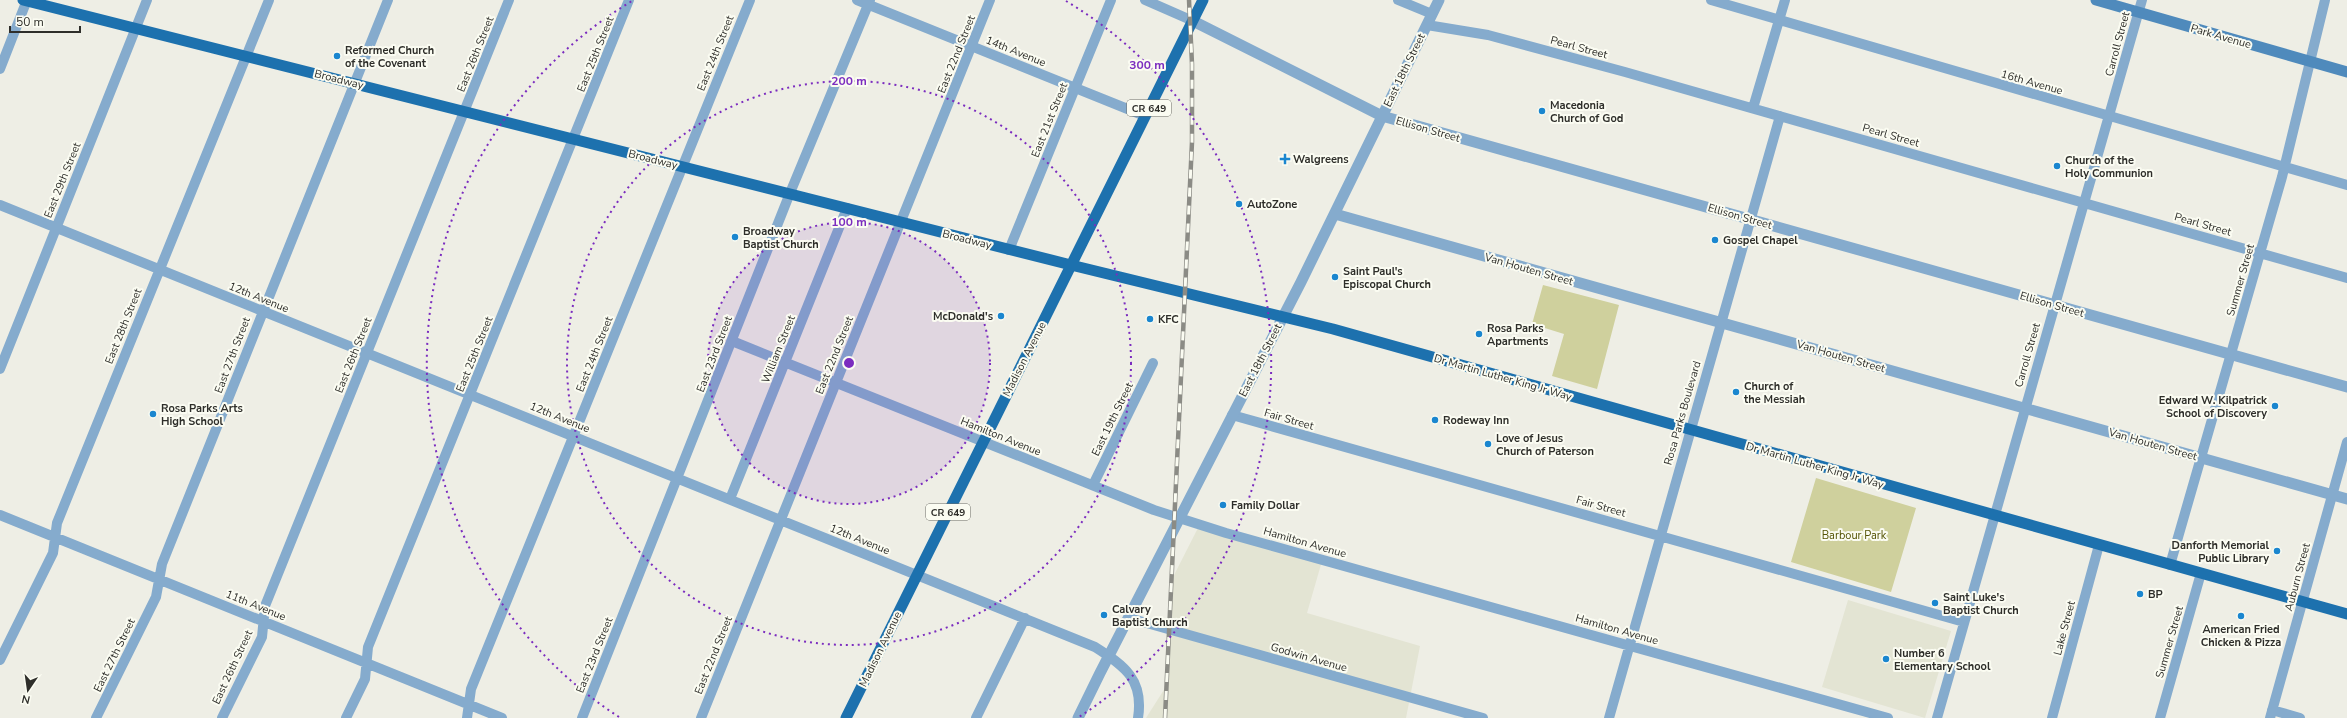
<svg xmlns="http://www.w3.org/2000/svg" width="2347" height="718" font-family="'Nunito Sans',sans-serif">
  <style>
    .built { fill: #e3e4d3 }
    .green { fill: #cfd09d }
    .lines { fill: none; stroke-linecap: round; stroke-linejoin: round }
    .minor { stroke: #85abcd; stroke-width: 10 }
    .tertiary { stroke: #85abcd; stroke-width: 11 }
    .secondary { stroke: #4f8abc; stroke-width: 11 }
    .primary { stroke: #1d71ae; stroke-width: 11 }
    .rail-casing { stroke: #8b8b85; stroke-width: 4.5 }
    .rail { stroke: #fbfcf2; stroke-width: 3; stroke-dasharray: 9; stroke-linecap: butt }
    .ring { fill: none; stroke: #7b2cbf; stroke-width: 2; stroke-dasharray: 2 4 }
    .poi-dot { fill: #1a86cf; stroke: #fbfcf2; stroke-width: 1.5 }
    .labels { text-anchor: middle; stroke-width: 4; stroke-linejoin: round; paint-order: stroke }
    .shield { fill: #fbfcf2; stroke: #6c6c66; stroke-width: 1 }
    .shield-label { font-size: 10px; font-weight: bold; fill: #2e2e2a }
    .street-label { font-size: 11px; fill: #2e2e2a; stroke: #fbfcf2 }
    .poi-label { font-size: 11px; font-weight: bold; fill: #2e2e2a; stroke: #fbfcf2; text-anchor: start }
    .park-label { font-size: 11px; fill: #535202; stroke: #fbfcf2 }
    .centre { fill: #7b2cbf; stroke: #fbfcf2; stroke-width: 2 }
    .ring-label { font-size: 12px; text-anchor: middle; font-weight: bold; fill: #7b2cbf; stroke: #fbfcf2; stroke-width: 4; stroke-linejoin: round; paint-order: stroke }
  </style>
  <rect width="100%" height="100%" fill="#eeeee5"/>
  <path class="built" d="M1200,524L1322,561L1307,613L1420,646L1406,718H1146L1167,685L1170,583Z
    M1848,600L1951,631L1925,718L1822,687Z"/>
  <path class="green" d="M1543,285L1619,305L1597,389L1552,376L1564,334L1532,324Z
    M1816,478L1916,508L1891,592L1791,562Z"/>
  <g class="lines">
    <path class="minor" d="M857,0L1145,116
      M1145,0L1193,21
      M1398,0L1432,14
      M1711,0L2347,185
      M1427,25L1488,35L1625,72L2347,278
      M0,69L27,0
      M1753,108L1785,0
      M0,205L1095,647C1125,666 1144,680 1138,718
      M1009,250L1111,0
      M732,341L1154,510L1226,533L1888,718
      M0,369L147,0
      M1232,415L1964,622
      M1093,485L1153,363
      M730,499L847,208
      M0,515L502,718
      M2170,565L2282,177L2325,0
      M1129,618L1483,718
      M0,660L53,553L57,523L269,0
      M2272,710L2300,718
      M96,718L156,597L162,564L388,0
      M222,718L262,637L265,606L509,0
      M346,718L365,679L368,647L629,0
      M467,718L471,689L750,0
      M582,718L790,193L870,0
      M701,718L990,0
      M976,718L1025,618
      M1609,718L1780,116
      M1937,718L2142,0
      M2052,718L2099,545
      M2160,718L2201,573
      M2270,718L2347,442"/>
    <path class="tertiary" d="M1193,21L1382,116L2347,387
      M1335,214L2347,499
      M1078,718L1100,673L1301,282L1439,0"/>
    <path class="secondary" d="M2096,0L2347,72"/>
    <path class="primary" d="M23,0L1071,265L1333,329L2347,614
      M846,718L1203,0"/>
    <defs>
      <path id="rail" d="M1165,718L1192,142V64L1189,0"/>
    </defs>
    <use href="#rail" class="rail-casing"/>
    <use href="#rail" class="rail"/>
  </g>
  <circle cx="849" cy="363" r="141" fill="#7b2cbf" fill-opacity=".12"/>
  <g class="ring">
    <circle cx="849" cy="363" r="141"/>
    <circle cx="849" cy="363" r="282"/>
    <path d="M619 717A422 422 0 0 1 632 1M1066 1A422 422 0 0 1 1079 717"/>
  </g>
  <g class="poi-dot">
    <circle cx="337" cy="56" r="4"/>
    <circle cx="1542" cy="111" r="4"/>
    <path d="M1283 153h4v4h4v4h-4v4h-4v-4h-4v-4h4z"/>
    <circle cx="2057" cy="166" r="4"/>
    <circle cx="1239" cy="204" r="4"/>
    <circle cx="735" cy="237" r="4"/>
    <circle cx="1715" cy="240" r="4"/>
    <circle cx="1335" cy="277" r="4"/>
    <circle cx="1001" cy="316" r="4"/>
    <circle cx="1150" cy="319" r="4"/>
    <circle cx="1479" cy="334" r="4"/>
    <circle cx="1736" cy="392" r="4"/>
    <circle cx="2275" cy="406" r="4"/>
    <circle cx="153" cy="414" r="4"/>
    <circle cx="1435" cy="420" r="4"/>
    <circle cx="1488" cy="444" r="4"/>
    <circle cx="1223" cy="505" r="4"/>
    <circle cx="2277" cy="551" r="4"/>
    <circle cx="2140" cy="594" r="4"/>
    <circle cx="1935" cy="603" r="4"/>
    <circle cx="1104" cy="615" r="4"/>
    <circle cx="2241" cy="616" r="4"/>
    <circle cx="1886" cy="659" r="4"/>
  </g>
  <g class="labels">
    <g class="shield">
      <rect x="1127" y="100" width="44" height="16" rx="3"/>
      <rect x="926" y="504" width="44" height="16" rx="3"/>
    </g>
    <g class="shield-label">
      <text x="1149" y="112">CR 649</text>
      <text x="948" y="516">CR 649</text>
    </g>
    <g class="street-label">
      <text transform="translate(2221 36) rotate(16)" y="4">Park Avenue</text>
      <text transform="translate(2117 44) rotate(-75)" y="4">Carroll Street</text>
      <text transform="translate(1579 47) rotate(15)" y="4">Pearl Street</text>
      <text transform="translate(1016 51) rotate(22)" y="4">14th Avenue</text>
      <text transform="translate(715 53) rotate(-68)" y="4">East 24th Street</text>
      <text transform="translate(475 54) rotate(-68)" y="4">East 26th Street</text>
      <text transform="translate(595 54) rotate(-68)" y="4">East 25th Street</text>
      <text transform="translate(956 54) rotate(-68)" y="4">East 22nd Street</text>
      <text transform="translate(1404 70) rotate(-64)" y="4">East 18th Street</text>
      <text transform="translate(339 79) rotate(14)" y="4">Broadway</text>
      <text transform="translate(2032 82) rotate(16)" y="4">16th Avenue</text>
      <text transform="translate(1049 120) rotate(-68)" y="4">East 21st Street</text>
      <text transform="translate(1428 129) rotate(16)" y="4">Ellison Street</text>
      <text transform="translate(1891 135) rotate(16)" y="4">Pearl Street</text>
      <text transform="translate(653 159) rotate(14)" y="4">Broadway</text>
      <text transform="translate(62 180) rotate(-68)" y="4">East 29th Street</text>
      <text transform="translate(1740 216) rotate(16)" y="4">Ellison Street</text>
      <text transform="translate(2203 224) rotate(16)" y="4">Pearl Street</text>
      <text transform="translate(967 239) rotate(14)" y="4">Broadway</text>
      <text transform="translate(1529 269) rotate(16)" y="4">Van Houten Street</text>
      <text transform="translate(2240 280) rotate(-74)" y="4">Summer Street</text>
      <text transform="translate(259 297) rotate(22)" y="4">12th Avenue</text>
      <text transform="translate(2052 304) rotate(16)" y="4">Ellison Street</text>
      <text transform="translate(123 326) rotate(-68)" y="4">East 28th Street</text>
      <text transform="translate(778 349) rotate(-68)" y="4">William Street</text>
      <text transform="translate(474 354) rotate(-68)" y="4">East 25th Street</text>
      <text transform="translate(594 354) rotate(-68)" y="4">East 24th Street</text>
      <text transform="translate(714 354) rotate(-69)" y="4">East 23rd Street</text>
      <text transform="translate(232 355) rotate(-69)" y="4">East 27th Street</text>
      <text transform="translate(353 355) rotate(-68)" y="4">East 26th Street</text>
      <text transform="translate(834 355) rotate(-68)" y="4">East 22nd Street</text>
      <text transform="translate(2027 355) rotate(-74)" y="4">Carroll Street</text>
      <text transform="translate(1841 356) rotate(16)" y="4">Van Houten Street</text>
      <text transform="translate(1024 359) rotate(-63)" y="4">Madison Avenue</text>
      <text transform="translate(1260 360) rotate(-63)" y="4">East 18th Street</text>
      <text transform="translate(1503 377) rotate(16)" y="4">Dr Martin Luther King Jr Way</text>
      <text transform="translate(1682 413) rotate(-74)" y="4">Rosa Parks Boulevard</text>
      <text transform="translate(560 417) rotate(22)" y="4">12th Avenue</text>
      <text transform="translate(1112 419) rotate(-64)" y="4">East 19th Street</text>
      <text transform="translate(1289 419) rotate(16)" y="4">Fair Street</text>
      <text transform="translate(1001 436) rotate(22)" y="4">Hamilton Avenue</text>
      <text transform="translate(2153 444) rotate(16)" y="4">Van Houten Street</text>
      <text transform="translate(1815 465) rotate(16)" y="4">Dr Martin Luther King Jr Way</text>
      <text transform="translate(1601 506) rotate(16)" y="4">Fair Street</text>
      <text transform="translate(860 539) rotate(22)" y="4">12th Avenue</text>
      <text transform="translate(1305 542) rotate(16)" y="4">Hamilton Avenue</text>
      <text transform="translate(2297 577) rotate(-75)" y="4">Auburn Street</text>
      <text transform="translate(256 605) rotate(22)" y="4">11th Avenue</text>
      <text transform="translate(2064 628) rotate(-75)" y="4">Lake Street</text>
      <text transform="translate(1617 629) rotate(16)" y="4">Hamilton Avenue</text>
      <text transform="translate(2169 642) rotate(-74)" y="4">Summer Street</text>
      <text transform="translate(880 649) rotate(-64)" y="4">Madison Avenue</text>
      <text transform="translate(114 655) rotate(-64)" y="4">East 27th Street</text>
      <text transform="translate(594 655) rotate(-68)" y="4">East 23rd Street</text>
      <text transform="translate(713 655) rotate(-68)" y="4">East 22nd Street</text>
      <text transform="translate(1309 657) rotate(16)" y="4">Godwin Avenue</text>
      <text transform="translate(232 667) rotate(-65)" y="4">East 26th Street</text>
    </g>
    <g class="poi-label">
      <text x="345" y="54">Reformed Church<tspan x="345" dy="13">of the Covenant</tspan></text>
      <text x="1550" y="109">Macedonia<tspan x="1550" dy="13">Church of God</tspan></text>
      <text x="1293" y="163">Walgreens</text>
      <text x="2065" y="164">Church of the<tspan x="2065" dy="13">Holy Communion</tspan></text>
      <text x="1247" y="208">AutoZone</text>
      <text x="743" y="235">Broadway<tspan x="743" dy="13">Baptist Church</tspan></text>
      <text x="1723" y="244">Gospel Chapel</text>
      <text x="1343" y="275">Saint Paul's<tspan x="1343" dy="13">Episcopal Church</tspan></text>
      <text x="993" y="320" text-anchor="end">McDonald's</text>
      <text x="1158" y="323">KFC</text>
      <text x="1487" y="332">Rosa Parks<tspan x="1487" dy="13">Apartments</tspan></text>
      <text x="1744" y="390">Church of<tspan x="1744" dy="13">the Messiah</tspan></text>
      <text x="2267" y="404" text-anchor="end">Edward W. Kilpatrick<tspan x="2267" dy="13">School of Discovery</tspan></text>
      <text x="161" y="412">Rosa Parks Arts<tspan x="161" dy="13">High School</tspan></text>
      <text x="1443" y="424">Rodeway Inn</text>
      <text x="1496" y="442">Love of Jesus<tspan x="1496" dy="13">Church of Paterson</tspan></text>
      <text x="1231" y="509">Family Dollar</text>
      <text x="2269" y="549" text-anchor="end">Danforth Memorial<tspan x="2269" dy="13">Public Library</tspan></text>
      <text x="2148" y="598">BP</text>
      <text x="1943" y="601">Saint Luke's<tspan x="1943" dy="13">Baptist Church</tspan></text>
      <text x="1112" y="613">Calvary<tspan x="1112" dy="13">Baptist Church</tspan></text>
      <text x="2241" y="633" text-anchor="middle">American Fried<tspan x="2241" dy="13">Chicken &amp; Pizza</tspan></text>
      <text x="1894" y="657">Number 6<tspan x="1894" dy="13">Elementary School</tspan></text>
    </g>
    <g class="park-label">
      <text x="1854" y="539">Barbour Park</text>
    </g>
  </g>
  <circle cx="849" cy="363" r="6" class="centre"/>
  <g class="ring-label">
    <text x="1147" y="69">300 m</text>
    <text x="849" y="85">200 m</text>
    <text x="849" y="226">100 m</text>
  </g>
  <g transform="translate(28 690) rotate(193)" stroke="#fbfcf2" stroke-width="3" paint-order="stroke">
  <path d="M0-3L7 15L0 10L-7 15Z" fill="#2e2e2a"/>
  <text y="-6" font-size="11" font-weight="bold" text-anchor="middle" fill="#2e2e2a">N</text>
  </g>
  <path d="M10 26v6h70v-6" fill="none" stroke="#2e2e2a" stroke-width="2"/>
  <text x="16" y="26" font-size="12" fill="#2e2e2a" stroke="#fbfcf2" stroke-width="3" paint-order="stroke">50 m</text>
</svg>
